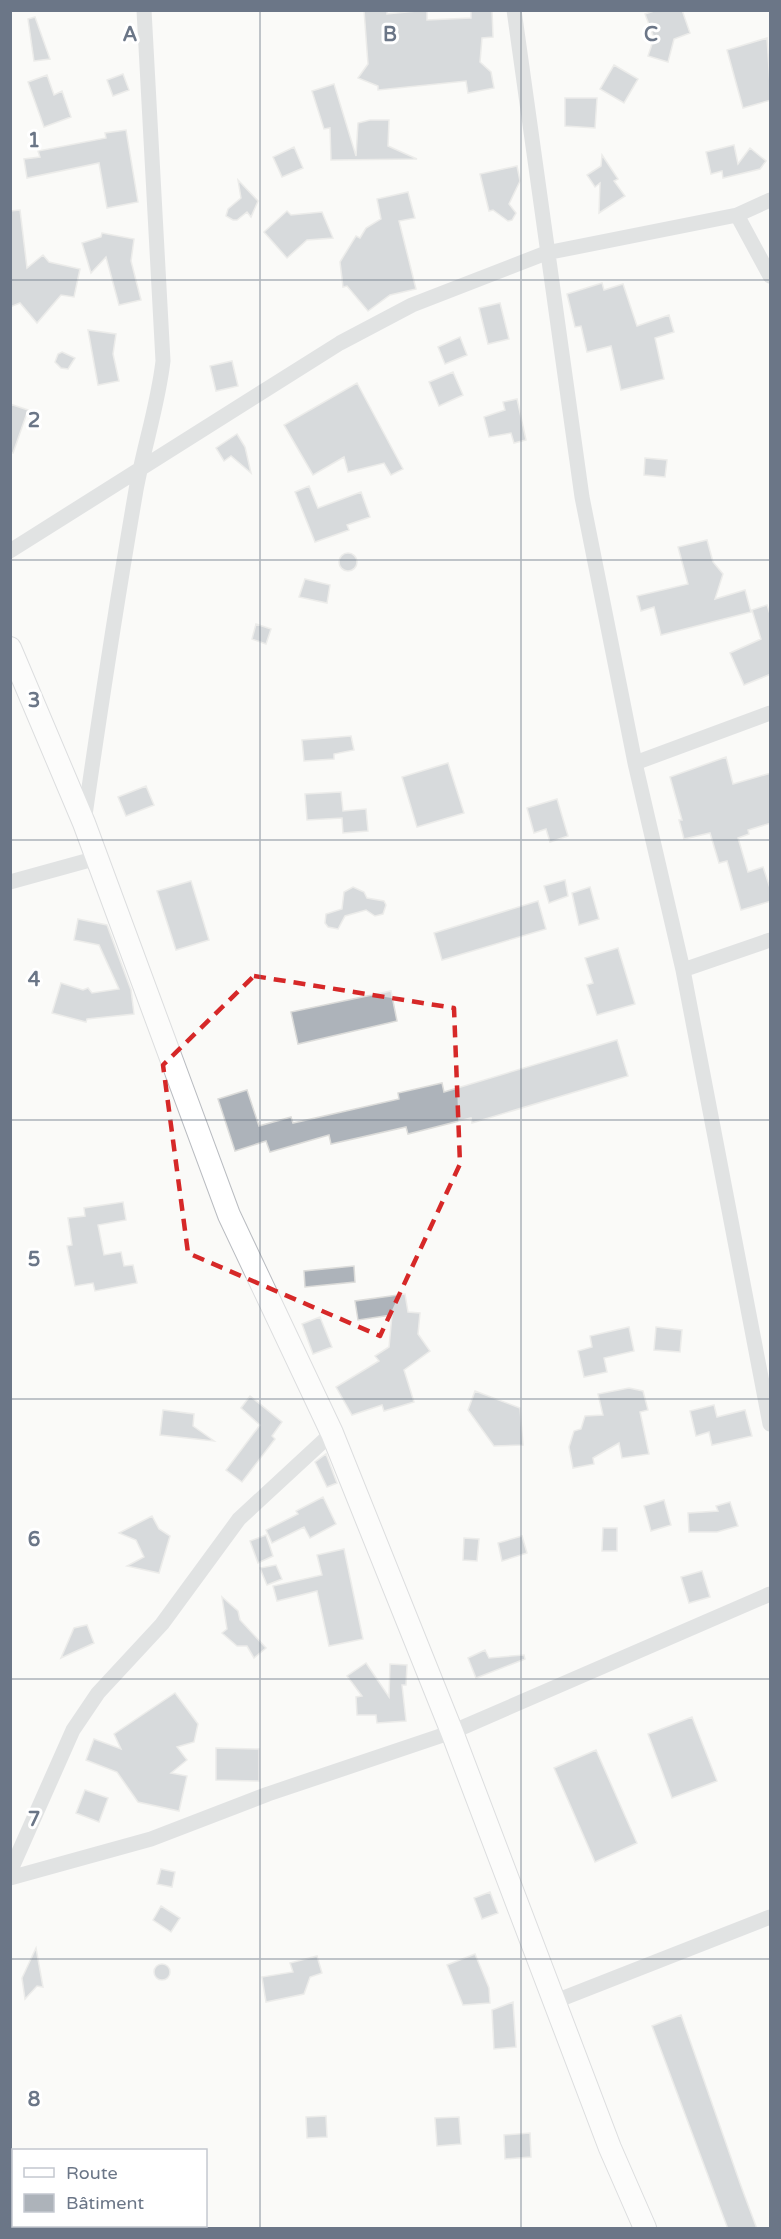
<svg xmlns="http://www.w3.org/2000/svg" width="781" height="2239" font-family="'Varela Round',sans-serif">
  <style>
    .building { fill: #adb3ba; stroke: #dcdcda; stroke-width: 1.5 }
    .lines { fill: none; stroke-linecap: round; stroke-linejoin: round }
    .secondary-casing { stroke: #b9bcc1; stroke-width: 24 }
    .street { stroke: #c4c7cb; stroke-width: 15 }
    .secondary { stroke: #fff; stroke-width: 22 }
    .marked { fill: none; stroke: #d62828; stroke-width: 4.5; stroke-dasharray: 12 8; stroke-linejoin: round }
    .grid { fill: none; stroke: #6b7687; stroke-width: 1.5; stroke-opacity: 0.55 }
    .grid-label { font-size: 20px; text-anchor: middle; font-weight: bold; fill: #6b7687; stroke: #fff; stroke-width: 6; stroke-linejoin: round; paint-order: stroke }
  </style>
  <rect width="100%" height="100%" fill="#fafaf8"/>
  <path class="building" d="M364,10H387V14L427,10V20L471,18V10H492L493,37L482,38L480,62L491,72L494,88L468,93L466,81L378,90V86L358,78L368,64Z
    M657,10H682L690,33L674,39L668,62L648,56L654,38L645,14Z
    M35,17L50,59L34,61L28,19Z
    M767,38L771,100L743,108L727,50Z
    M614,65L638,79L624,103L600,89Z
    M123,74L129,90L113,96L107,80Z
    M47,75L54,95L62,91L71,117L44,127L28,82Z
    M334,84L356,156L358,123L370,120H389L388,146L417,159L331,160L330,128L324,129L312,91Z
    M565,98H597L595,128L565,126Z
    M126,130L138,202L107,208L99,163L27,178L24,159L40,157L38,151L106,138L105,133Z
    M734,145L738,164L750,148L766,161L760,169L723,178L722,171L711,174L706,152Z
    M294,147L303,168L282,177L273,157Z
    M602,155L618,179L614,181L625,196L599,213L600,183L595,187L587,175L601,166Z
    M517,166L520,181L509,204L516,213L512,220L508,221L493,210L489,211L480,174Z
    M238,180L258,201L251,217L247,212L237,220H233L226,216L228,209L241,198Z
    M408,192L415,218L399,221L416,289L390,295L368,311L347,286L343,287L340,262L356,236L360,238L366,228L381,219L377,199Z
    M20,210L27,268L43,255L49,262L80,269L74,297L61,295L37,323L20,303L10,307V211Z
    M287,211L291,215L322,212L333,238L307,240L287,258L264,232Z
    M102,233L134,239L131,261L141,300L119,305L106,257L91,273L82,243L101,237Z
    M602,283L604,290L623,284L637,326L669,315L674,332L655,338L664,379L621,390L611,346L587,352L581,326L575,327L567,294Z
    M500,303L509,339L488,344L479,308Z
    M88,330L116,334L113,354L119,381L98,385Z
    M460,337L467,355L445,364L438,347Z
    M62,352L75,358L68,369L61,368L55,362L58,354Z
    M232,361L238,386L216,391L210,366Z
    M453,372L463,395L439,406L429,382Z
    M357,383L403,469L391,475L384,463L348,472L344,457L313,475L284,425Z
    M517,399L526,440L514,443L511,433L489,437L484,417L505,410L503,402Z
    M10,404L28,410L13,453L10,452Z
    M237,434L245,447L251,473L231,456L224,461L216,448Z
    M645,458L667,460L665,477L644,475Z
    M309,486L318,508L361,492L370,517L347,525L349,530L315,542L295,492Z
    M707,540L713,562L723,574L715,599L745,590L751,612L661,635L654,607L641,611L637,596L688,584L678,547Z
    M339 562a9 9 0 1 1 18 0a9 9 0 1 1-18 0Z
    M305,579L330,585L327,603L299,597Z
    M767,605L771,617V674L744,685L730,653L761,639L752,610Z
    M256,624L271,629L266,644L252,639Z
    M351,736L354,750L334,754V759L304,761L302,740Z
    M726,757L733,784L771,773V823L748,830L749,834L738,838L748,872L763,867L771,891V901L741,910L727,861L719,863L710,833L684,839L679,820H682L670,777Z
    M448,763L464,813L417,827L402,777Z
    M146,786L154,805L126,816L118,797Z
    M341,792L343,811L366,809L368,831L343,833L342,818L307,820L305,794Z
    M557,799L568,836L550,842L546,829L534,833L527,808Z
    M565,880L568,896L549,903L544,886Z
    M191,881L209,940L176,950L157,891Z
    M353,887L364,892L367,898L384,901L386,905L383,914L375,916L366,910L345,916L338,929L328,927L325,923L326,914L342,909L344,892Z
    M590,887L599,919L579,925L572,893Z
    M538,901L546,929L442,960L434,933Z
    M78,919L107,925L131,990L134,1014L87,1019L86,1022L52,1013L61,983L83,990L88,988L92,993L119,989L99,945L74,940Z
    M618,948L635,1004L597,1015L587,985L593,983L585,958Z
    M391,991L397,1021L298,1044L291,1012Z
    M617,1040L628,1076L472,1123L471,1118L408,1134L406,1127L331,1144L329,1135L270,1152L266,1141L235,1151L218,1099L247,1090L259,1126L291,1117L293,1123L399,1099L398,1093L442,1083L444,1092Z
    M123,1202L126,1220L98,1225L104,1255L121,1252L124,1266L133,1265L137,1283L95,1291L93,1283L75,1286L67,1246L72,1245L68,1218L85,1216L84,1208Z
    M354,1266L355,1282L305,1287L304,1271Z
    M405,1294L408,1312L420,1313L418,1334L430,1351L404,1370L414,1402L384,1411L382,1405L352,1415L336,1387L379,1361L375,1356L389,1347L392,1315L358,1320L355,1301Z
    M320,1317L332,1347L313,1354L302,1324Z
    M629,1327L634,1351L604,1358L607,1372L584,1377L578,1351L592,1347L590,1336Z
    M656,1327L682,1330L680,1352L654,1350Z
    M629,1388L643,1391L648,1410L640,1412L649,1454L622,1458L619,1443L593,1458L594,1464L573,1468L569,1447L574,1431L581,1429L585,1416L603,1415L598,1394Z
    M475,1391L520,1408L523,1445L494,1446L468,1410Z
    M250,1396L282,1422L272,1436L275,1439L242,1482L226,1470L260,1425L241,1408Z
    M714,1405L717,1417L745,1410L752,1436L712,1445L709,1432L696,1436L690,1411Z
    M163,1410L194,1414L193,1426L214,1441L160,1435Z
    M326,1454L337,1483L327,1487L315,1462Z
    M323,1497L336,1524L310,1538L304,1527L272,1543L266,1530L298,1514L296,1511Z
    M664,1500L671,1525L651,1531L644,1506Z
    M730,1502L738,1526L717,1532H689L688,1513L718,1511L716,1506Z
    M152,1516L159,1529L170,1536L159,1573L127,1566L144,1557L136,1540L119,1533Z
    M603,1528H617V1551H602Z
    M266,1535L273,1556L258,1563L250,1541Z
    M522,1536L527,1553L502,1561L498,1543Z
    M464,1538L479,1539L477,1561L463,1560Z
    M344,1549L363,1639L329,1646L317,1591L277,1601L273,1586L322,1575L317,1555Z
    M276,1565L282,1579L267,1585L260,1568Z
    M702,1571L710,1597L689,1603L681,1577Z
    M222,1597L238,1611L240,1620L266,1648L254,1658L247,1646H237L222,1633L227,1629Z
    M87,1625L94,1643L61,1658L74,1628Z
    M485,1650L489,1658L524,1655L525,1659L476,1678L468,1658Z
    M366,1663L389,1697L390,1664L407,1665L406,1685H402L406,1721L377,1723L376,1715H357L356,1697L362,1696L347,1676Z
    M175,1693L198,1724L194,1742L177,1747L187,1760L171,1773L187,1776L179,1811L138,1802L117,1772L86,1760L94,1739L121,1749L114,1734Z
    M692,1717L717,1781L672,1798L648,1734Z
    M216,1748L259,1749V1781L216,1780Z
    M596,1750L637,1843L595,1862L554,1768Z
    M85,1790L108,1798L99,1822L76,1813Z
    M161,1869L175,1872L172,1887L157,1884Z
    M490,1892L498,1913L482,1919L474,1898Z
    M161,1906L180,1918L171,1932L153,1920Z
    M36,1948L43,1987L37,1986L25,1999L22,1978Z
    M475,1954L489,1988L490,2003L463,2005L447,1965Z
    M317,1956L322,1973L310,1977L304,1994L266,2002L262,1977L293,1972L290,1963Z
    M154 1972a8 8 0 1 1 16 0a8 8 0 1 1-16 0Z
    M513,2002L516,2047L494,2049L492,2010Z
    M681,2015L741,2186L757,2229H728L652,2026Z
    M326,2116L327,2137L307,2138L306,2117Z
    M459,2117L461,2144L437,2146L435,2118Z
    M530,2133L531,2157L505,2159L504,2135Z"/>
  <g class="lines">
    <defs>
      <path id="secondary" d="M10,648L84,823L229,1215L332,1433L452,1732L610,2148L645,2228"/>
    </defs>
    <use href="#secondary" class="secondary-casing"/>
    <path class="street" d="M514,10L582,497L635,763L683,970L770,1424
      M737,215L770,276
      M10,551L340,343L412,305L546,253L737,215L770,200
      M635,763L770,713
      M84,822C100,711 117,600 136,490C144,446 158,405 163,361L144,10
      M10,882L97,858
      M683,970L770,940
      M10,1872L73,1730L98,1693L162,1624L239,1519L332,1433
      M10,1878L151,1839L268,1794L452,1732L770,1594
      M556,2001L770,1917"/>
    <use href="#secondary" class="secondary"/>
  </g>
  <path d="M0 0H781V2239H0ZM254,976L454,1008L460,1164L380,1336L188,1253L163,1065Z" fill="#fafaf8" fill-opacity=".55" fill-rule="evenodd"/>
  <path class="marked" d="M254,976L454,1008L460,1164L380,1336L188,1253L163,1065Z"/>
  <path class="grid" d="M260,10V2228M521,10V2228M10,280H770M10,560H770M10,840H770M10,1120H770M10,1399H770M10,1679H770M10,1959H770"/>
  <g class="grid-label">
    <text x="130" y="41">A</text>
    <text x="390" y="41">B</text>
    <text x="651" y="41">C</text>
    <text x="34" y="147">1</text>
    <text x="34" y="427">2</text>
    <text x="34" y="707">3</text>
    <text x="34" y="986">4</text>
    <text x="34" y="1266">5</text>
    <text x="34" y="1546">6</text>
    <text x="34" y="1826">7</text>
    <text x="34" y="2106">8</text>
  </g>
  <rect width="781" height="2239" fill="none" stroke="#6b7687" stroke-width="24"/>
  <rect x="12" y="2149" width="195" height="78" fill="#ffffff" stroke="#c4c8cf" stroke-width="1.5"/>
  <rect x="24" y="2168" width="30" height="9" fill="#ffffff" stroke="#c4c8cf" stroke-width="1.5"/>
  <text x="66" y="2179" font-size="18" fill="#6b7687">Route</text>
  <rect x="24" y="2194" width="30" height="18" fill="#adb3ba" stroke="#c4c8cf" stroke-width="1.5"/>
  <text x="66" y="2209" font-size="18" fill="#6b7687">Bâtiment</text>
</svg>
